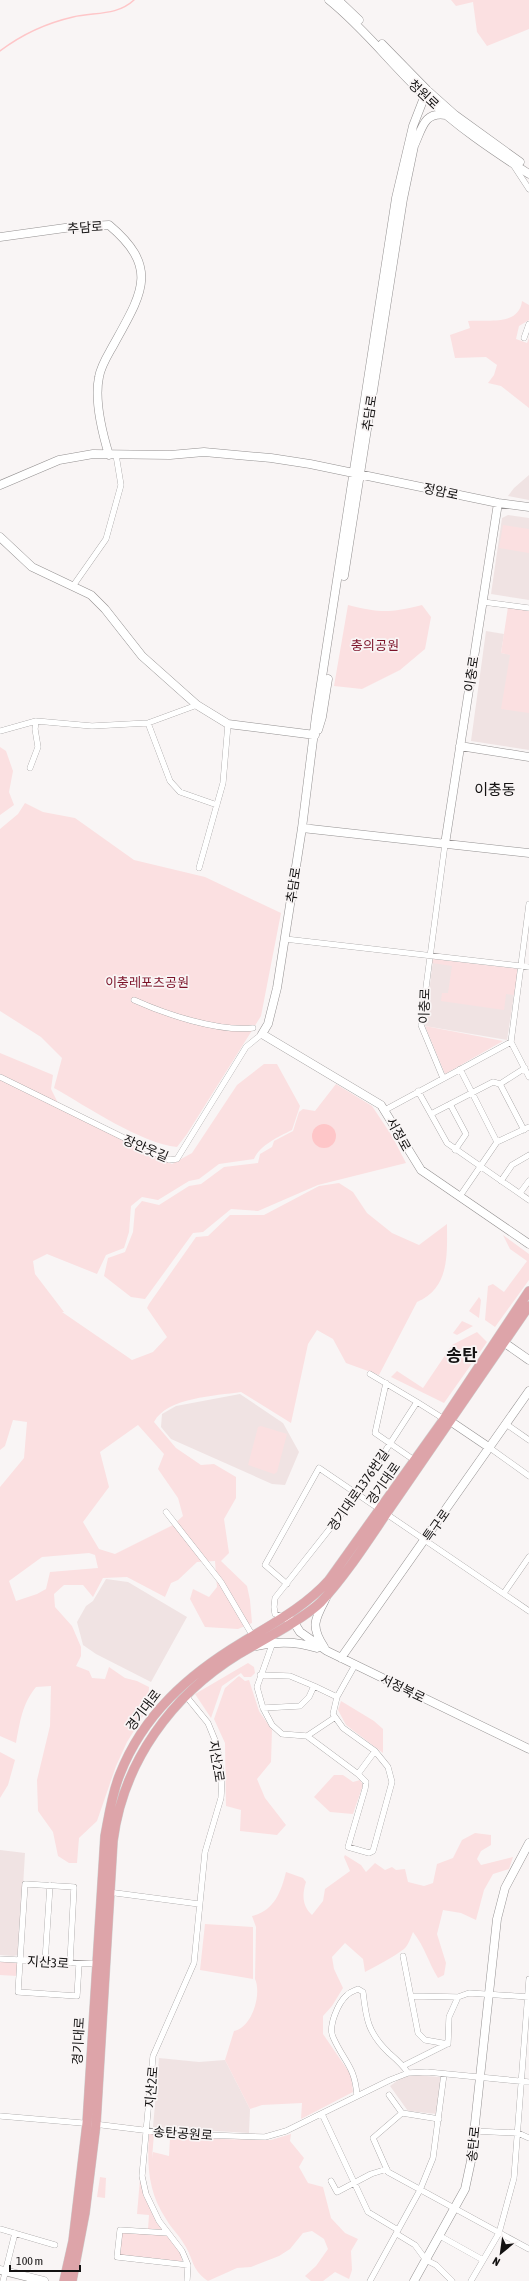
<svg xmlns="http://www.w3.org/2000/svg" width="529" height="2281" font-family="'Asap Condensed','Noto Sans KR',sans-serif">
  <style>
    .built { fill: #f0e3e3 }
    .green { fill: #fbe0e1; fill-rule: evenodd }
    .water { fill: #fec6c8 }
    .lines { fill: none; stroke-linecap: round; stroke-linejoin: round }
    .stream { stroke: #fec6c8; stroke-width: 1.5 }
    .street-casing { stroke: #949191; stroke-width: 6 }
    .secondary-casing { stroke: #949191; stroke-width: 9 }
    .primary-casing { stroke: #d0cfcf; stroke-width: 10 }
    .street { stroke: #fff; stroke-width: 5.5 }
    .secondary { stroke: #fff; stroke-width: 8 }
    .primary { stroke: #dda4a9; stroke-width: 9 }
    .labels { text-anchor: middle; stroke-width: 3.5; stroke-linejoin: round; paint-order: stroke }
    .street-label { font-size: 13px; fill: #131111; stroke: #f9f5f5 }
    .park-label { font-size: 13px; fill: #7b1329; stroke: #f9f5f5 }
    .quarter-label { font-size: 15px; fill: #131111; stroke: #f9f5f5 }
    .district-label { font-size: 17px; font-weight: bold; fill: #131111; stroke: #f9f5f5 }
  </style>
  <rect width="100%" height="100%" fill="#f9f5f5"/>
  <path class="built" d="M529,475V500L508,496L514,488Z
    M508,515L529,518V600L491,594L502,518Z
    M486,631L504,634L501,653L529,658V750L471,741Z
    M433,959L518,969L507,1040L425,1026Z
    M240,1394L283,1423L299,1452L285,1485L272,1484L171,1439L161,1427L162,1414L176,1406Z
    M106,1579L128,1582L187,1617L151,1682L96,1654L83,1645L77,1622L86,1606L93,1601Z
    M0,1850L25,1853L19,1955L13,1956L0,1955Z
    M159,2058L199,2062L225,2060L250,2109L249,2133L153,2127Z
    M411,2075L441,2077L437,2114L408,2111L390,2086L401,2078Z"/>
  <path class="green" d="M451,0H529V29L487,46L477,32L473,2L456,6Z
    M522,301L529,305V320L519,326L516,339L527,343L529,338V408L501,386L488,383L494,375L497,365L486,357L455,358L450,335L470,328L468,321C485,319 519,327 522,301Z
    M503,525L529,529V553L499,548Z
    M348,605C381,613 389,613 422,605L431,617L425,649L400,670L362,689L334,686Z
    M508,607L529,611V713L501,709L510,655L501,653Z
    M0,747L6,751L13,771L9,792L14,805L0,815Z
    M25,803L43,812L75,818L134,860L205,877L281,913L261,1016L187,1134L177,1147C142,1144 86,1106 54,1088L62,1058L41,1037L0,1011V829L18,814Z
    M433,959L518,969L514,995L506,994L504,1010L441,1001L442,993H448L452,966L432,963Z
    M425,1026L503,1041L445,1074Z
    M0,1053L53,1075L51,1089L60,1107L172,1164L192,1153L237,1085L264,1064H277L300,1106L292,1130C278,1137 260,1145 254,1159L219,1164L199,1179L189,1181L158,1200L142,1197L131,1206L129,1232L124,1248L106,1255L97,1274L47,1254L33,1261L35,1274L64,1312H62L132,1360L153,1352L167,1337L147,1308L149,1304L196,1237L208,1236L230,1215H264L319,1186L339,1183L353,1192L367,1213L392,1233L419,1245L447,1224C447,1254 450,1288 417,1302L379,1375L346,1363L333,1339L317,1330L308,1344L291,1423L241,1392C216,1396 167,1397 154,1422L176,1448L201,1465L214,1464L236,1477V1498L224,1519L229,1553L221,1561L247,1586L250,1600L252,1623L238,1629L205,1627L190,1599L193,1589L209,1597L217,1587L215,1561L197,1562L178,1580L171,1583L165,1597L127,1577L103,1578L93,1597L83,1585H64L54,1594L55,1607L72,1626L81,1647V1656L76,1666L89,1671L92,1678L105,1679L109,1667L125,1678L137,1681L149,1687L148,1708L127,1742L116,1766L97,1821L79,1838L77,1863H69L58,1856L53,1832L38,1811L37,1780L50,1726L51,1686L36,1687C22,1704 20,1722 16,1743L0,1736V1487L24,1458L27,1422L13,1420L5,1446L0,1450ZM138,1425L164,1454L158,1469L178,1498L183,1516L173,1525L115,1554L99,1549L83,1522L109,1487L100,1452ZM89,1553L95,1555L98,1568L50,1572L46,1589L37,1594L16,1601L9,1581L42,1557Z
    M336,1084L372,1106L392,1136L406,1163L318,1185L258,1211L231,1209L203,1232L193,1233L145,1299L131,1297L104,1276L108,1258L125,1252L133,1232L135,1209L142,1201L159,1205L189,1186L201,1184L224,1167L258,1163L260,1154L272,1147L274,1141L293,1131L299,1112L303,1109L315,1111Z
    M503,1235L529,1254V1280L495,1327L485,1320L488,1286L493,1284L504,1292L527,1261L510,1249Z
    M479,1297L481,1300L479,1318L469,1311Z
    M462,1321L473,1326L457,1335L453,1333Z
    M477,1332L487,1342L444,1403L391,1377L397,1371L423,1388L452,1345Z
    M261,1426L287,1434L277,1472L274,1474L248,1465L258,1427Z
    M248,1663L254,1667L255,1673L251,1677H244L241,1673L222,1686L211,1718L195,1694Z
    M239,1676L245,1681L249,1680L259,1711L272,1730L271,1762L257,1779L265,1798L286,1825L277,1835L240,1831L241,1810L226,1806L225,1743L214,1719L225,1688Z
    M341,1701L374,1721L383,1729V1753L346,1725L338,1710Z
    M0,1752L15,1760L8,1785L0,1798Z
    M334,1775H343L353,1782L360,1780L363,1785L353,1814L330,1812L314,1797Z
    M475,1833L491,1835V1845L481,1851L477,1859L481,1865L513,1857L509,1869L493,1874L484,1890L476,1920L461,1913L443,1910L437,1934L446,1963L444,1975L438,1978C428,1962 425,1947 413,1932C411,1937 408,1946 404,1949C392,1958 378,1965 365,1972L363,1959L345,1943L332,1957L334,1969L343,1988L332,2006L323,2016V2034L351,2075L353,2092L301,2119L302,2103L262,2105L250,2109L225,2060L234,2031C252,2028 262,1994 255,1979L256,1927L252,1916C274,1911 281,1892 286,1872L303,1878L306,1882C302,1894 302,1906 312,1915L323,1901L325,1889L350,1871L344,1857L345,1855L361,1865L366,1872L375,1863L385,1870L392,1867L396,1870L405,1869L408,1882L424,1886L433,1883L437,1864L453,1858L462,1840Z
    M205,1924L253,1927V1979L200,1970Z
    M0,1961L18,1963L17,1976L0,1975Z
    M149,2134H154L152,2158L153,2152L169,2156L170,2138L271,2140L291,2134L290,2141L304,2158L299,2167L308,2183L323,2187L331,2218L345,2233L358,2239L351,2251L352,2270L349,2279L335,2272L323,2281H311L305,2276L316,2266L328,2249L324,2239L312,2231L303,2233L290,2249L279,2256L251,2267L237,2268L208,2281C190,2268 195,2261 184,2244C179,2235 171,2228 166,2219C148,2192 147,2166 149,2134Z
    M100,2177L106,2178L105,2198L97,2197Z
    M140,2179L165,2230L148,2229L149,2215L137,2214Z
    M122,2232L169,2235L181,2254L182,2262L119,2255Z"/>
  <path class="water" d="M312 1136a12 12 0 1 1 24 0a12 12 0 1 1-24 0Z"/>
  <g class="lines">
    <path class="stream" d="M0,51C21,35 47,23 73,17C95,12 117,16 134,0"/>
    <defs>
      <path id="street" d="M514,166L529,189
        M524,338L529,324
        M73,586L106,539L121,485L116,455
        M483,602L529,608
        M197,705L148,723L170,781L180,792L217,805
        M0,731L36,721
        M30,768L38,747L35,729L36,721L92,726L148,723
        M199,868L223,783L228,724
        M529,904L511,1042L529,1077
        M285,939L529,967
        M134,1000C165,1014 218,1032 253,1028
        M460,1069L497,1142
        M0,1077L169,1160L177,1159L246,1047L262,1034
        M443,1078L421,1025L445,844
        M500,1084L524,1130
        M418,1091L447,1143L529,1200
        M450,1104L466,1134L455,1150
        M385,1110L511,1042
        M431,1114L493,1082L500,1084L525,1068
        M501,1181L512,1165L529,1155
        M520,1193L529,1181
        M460,1196L497,1142L529,1127
        M370,1374L417,1402
        M386,1383L375,1433L414,1460
        M506,1424L529,1440
        M490,1448L529,1476
        M166,1512L221,1582L254,1638
        M287,1584L265,1565L319,1468L529,1611
        M504,1593L529,1557
        M284,1617L275,1614L274,1607L275,1598L358,1493L417,1402L444,1419
        M273,1642L257,1687L263,1708L272,1725L282,1734L307,1736
        M355,1665L337,1697L333,1714L343,1728L375,1751L388,1767L392,1782L373,1851L369,1853L348,1847L365,1789L366,1782L358,1774L375,1751
        M260,1675L290,1676L314,1686L309,1697L300,1706L263,1708
        M314,1686L337,1697
        M186,1696L208,1723L217,1745L222,1778L221,1798L205,1852L194,1963L153,2056L142,2176L146,2194L159,2221L182,2251L188,2265L187,2281
        M334,1718L307,1736L358,1774
        M108,1892L199,1904
        M403,1956L418,2033L425,2040L448,2044L449,2017L458,1997L469,1993L529,1997
        M0,1959L96,1964
        M45,1962L50,1885
        M70,1963L74,1887L25,1884L18,1992L77,1996L79,1964
        M412,1996L458,1997
        M403,2066L447,2044
        M389,2095L402,2113
        M357,2096C355,2066 344,2062 333,2037C328,2026 338,2003 347,1995C350,1992 354,1991 358,1989L363,1992C366,2019 368,2033 389,2053C396,2059 403,2065 408,2073
        M322,2114L368,2212L398,2230
        M0,2116L94,2124L175,2134L265,2137L286,2131L390,2080L408,2073L427,2072L529,2082
        M439,2119L402,2113L373,2138L388,2172L529,2249
        M474,2131L518,2133L529,2138
        M331,2181L337,2192L371,2174L387,2169
        M0,2229L55,2245
        M168,2233L120,2230L117,2257L188,2265
        M397,2234L415,2245L426,2260L436,2265L452,2281
        M440,2236L483,2260
        M3,2281L15,2233
        M370,2281L420,2190L433,2158L444,2074
        M471,2281L499,2233L514,2178L529,1979"/>
      <path id="secondary" d="M329,0C364,28 391,64 424,95C456,126 492,150 529,174
        M338,0L359,20
        M382,44L427,90L455,115L520,162
        M427,90L413,126L396,198L316,716L302,828L277,988L268,1024L262,1034L381,1105L421,1170L529,1244
        M413,148C422,130 423,111 446,115
        M0,237L72,227L109,225C160,268 142,293 114,344C108,355 101,365 99,377C94,401 102,432 109,455
        M0,485L59,460L93,454L170,455L204,452L271,458L310,464L498,503L529,507
        M0,537L32,567L91,595L105,609L142,656L197,705L228,724L315,735
        M344,576L403,199L414,146
        M318,730L322,717L328,679
        M460,746L529,757
        M302,828L529,853
        M445,844L498,503
        M499,1339L529,1360
        M450,1421L490,1448
        M284,1617L293,1621L300,1632L327,1651L529,1749
        M256,1646C277,1641 296,1641 317,1648
        M324,1647C310,1626 315,1619 326,1598
        M341,1658L529,1391
        M0,2270L44,2281
        M414,2281L465,2189L471,2161L497,1919L505,1888L529,1843"/>
      <path id="primary" d="M64,2281L73,2241L87,2123L105,1836C109,1815 112,1793 120,1774C143,1715 188,1675 241,1643C272,1624 305,1607 329,1580L444,1419L529,1291
        M72,2281L85,2213L96,2124L113,1841C123,1762 172,1695 239,1654C261,1641 304,1619 321,1602C348,1573 372,1534 395,1501C440,1436 484,1371 529,1306"/>
    </defs>
    <use href="#street" class="street-casing"/>
    <use href="#secondary" class="secondary-casing"/>
    <use href="#primary" class="primary-casing"/>
    <use href="#street" class="street"/>
    <use href="#secondary" class="secondary"/>
    <use href="#primary" class="primary"/>
  </g>
  <g class="labels">
    <g class="street-label">
      <text transform="translate(424 94) rotate(43)" y="5">청원로</text>
      <text transform="translate(85 227) rotate(-4)" y="5">추담로</text>
      <text transform="translate(369 413) rotate(-81)" y="5">추담로</text>
      <text transform="translate(441 491) rotate(12)" y="5">정암로</text>
      <text transform="translate(471 674) rotate(-81)" y="5">이충로</text>
      <text transform="translate(293 885) rotate(-81)" y="5">추담로</text>
      <text transform="translate(424 1006) rotate(-88)" y="5">이충로</text>
      <text transform="translate(399 1134) rotate(61)" y="5">서정로</text>
      <text transform="translate(146 1148) rotate(23)" y="5">장안웃길</text>
      <text transform="translate(383 1483) rotate(-55)" y="5">경기대로</text>
      <text transform="translate(358 1490) rotate(-55)" y="5">경기대로1376번길</text>
      <text transform="translate(436 1525) rotate(-55)" y="5">특구로</text>
      <text transform="translate(403 1688) rotate(26)" y="5">서정북로</text>
      <text transform="translate(143 1710) rotate(-53)" y="5">경기대로</text>
      <text transform="translate(217 1761) rotate(81)" y="5">지산2로</text>
      <text transform="translate(48 1962) rotate(4)" y="5">지산3로</text>
      <text transform="translate(78 2041) rotate(-87)" y="5">경기대로</text>
      <text transform="translate(151 2087) rotate(-85)" y="5">지산2로</text>
      <text transform="translate(183 2133) rotate(4)" y="5">송탄공원로</text>
      <text transform="translate(473 2144) rotate(-84)" y="5">송탄로</text>
    </g>
    <g class="park-label">
      <text x="375" y="650">충의공원</text>
      <text x="147" y="987">이충레포츠공원</text>
    </g>
    <g class="quarter-label">
      <text x="495" y="795">이충동</text>
    </g>
    <g class="district-label">
      <text x="462" y="1361">송탄</text>
    </g>
  </g>
  <g transform="translate(501 2253) rotate(209)" stroke="#f9f5f5" stroke-width="3" paint-order="stroke">
  <path d="M0-3L7 15L0 10L-7 15Z" fill="#131111"/>
  <text y="-6" font-size="11" font-weight="bold" text-anchor="middle" fill="#131111">N</text>
  </g>
  <path d="M10 2265v6h70v-6" fill="none" stroke="#131111" stroke-width="2"/>
  <text x="16" y="2265" font-size="12" fill="#131111" stroke="#f9f5f5" stroke-width="3" paint-order="stroke">100 m</text>
</svg>
